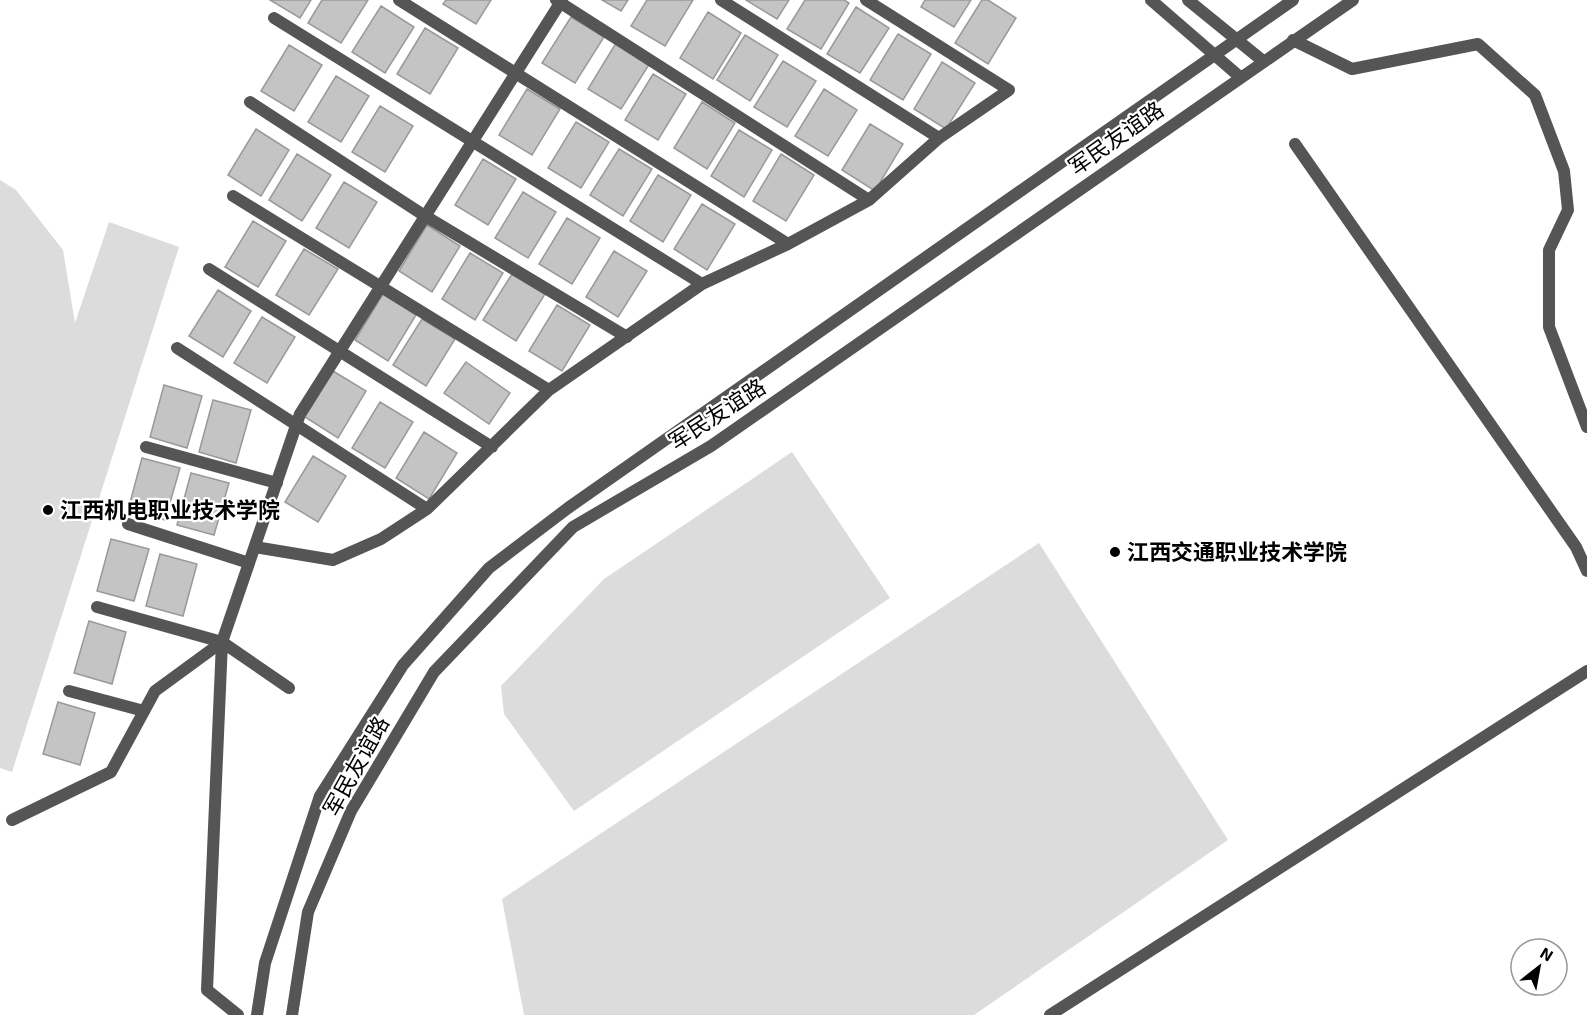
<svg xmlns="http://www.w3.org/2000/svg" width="1587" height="1015" font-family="'Exo 2','Noto Sans SC',sans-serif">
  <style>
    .green { fill: #dcdcdc }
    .building { fill: #c4c4c4; stroke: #999; stroke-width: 1.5 }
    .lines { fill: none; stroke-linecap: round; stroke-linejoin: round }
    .service { stroke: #555; stroke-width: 12 }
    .minor { stroke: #555; stroke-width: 12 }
    .tertiary { stroke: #555; stroke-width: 12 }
    .poi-dot { fill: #000; stroke: #fff; stroke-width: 2 }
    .labels { text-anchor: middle; stroke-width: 4.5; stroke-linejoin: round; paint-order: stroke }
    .street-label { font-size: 22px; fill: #000; stroke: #fff }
    .poi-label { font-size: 22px; font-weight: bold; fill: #000; stroke: #fff; text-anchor: start }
  </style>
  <rect width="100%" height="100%" fill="#fff"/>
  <path class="green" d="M0,180L16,190L63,250L75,323L109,222L179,247L12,772L0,768Z
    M792,452L890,598L574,811L504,714L501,686L604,579Z
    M1039,543L1228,840L974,1015H524L502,899Z"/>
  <path class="building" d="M270,0H311L300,18Z
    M322,0H368L341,43L308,23Z
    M446,0H491L476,24L443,4Z
    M602,0H628L621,11Z
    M647,0H693L665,46L631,26Z
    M746,0H789L777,19Z
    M805,0H844L849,3L821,49L787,29Z
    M925,0H971L954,27L921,7Z
    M982,0H988L1016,18L988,64L955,43Z
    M381,6L414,27L385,73L352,52Z
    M856,7L889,28L860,73L827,54Z
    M708,12L741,33L713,79L680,58Z
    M571,17L604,37L575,83L542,63Z
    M425,28L458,48L430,94L397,74Z
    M898,34L931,54L903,100L870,80Z
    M745,35L778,55L750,101L717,80Z
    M616,43L650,63L621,109L588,89Z
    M289,45L322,65L294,111L261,91Z
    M783,61L816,81L787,127L754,107Z
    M942,62L975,83L946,129L914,109Z
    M653,74L686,94L658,140L625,120Z
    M336,76L369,96L341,142L308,122Z
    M527,89L560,109L532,155L499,135Z
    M824,89L857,110L828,156L795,136Z
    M702,102L735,123L707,169L674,148Z
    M380,106L413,126L385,172L352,152Z
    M576,122L609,142L581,188L548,168Z
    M870,124L903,144L875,191L842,170Z
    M256,129L289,150L261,196L228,175Z
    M739,130L772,150L744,197L711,176Z
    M619,149L652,169L623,216L590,195Z
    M297,154L331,175L302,221L269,200Z
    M781,154L814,175L786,221L753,201Z
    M483,159L516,179L488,225L455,205Z
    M658,175L691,195L663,242L630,221Z
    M344,182L377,202L349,248L316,228Z
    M523,192L556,212L528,258L495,238Z
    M702,204L735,224L707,270L674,249Z
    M567,218L600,238L572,284L539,264Z
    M253,221L286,241L258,287L225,267Z
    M427,225L460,246L432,292L399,271Z
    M304,249L338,269L309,315L276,295Z
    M614,251L647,271L618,317L586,297Z
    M470,253L503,273L475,320L442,299Z
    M512,274L545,294L516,341L483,320Z
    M218,290L251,311L223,357L189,336Z
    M383,294L416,315L388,361L355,340Z
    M557,305L590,325L562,371L529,351Z
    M262,317L295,337L267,383L234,363Z
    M422,319L455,339L426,386L393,365Z
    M466,362L510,393L489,424L444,393Z
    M333,371L366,391L338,438L305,417Z
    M164,385L202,396L187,448L150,437Z
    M213,400L251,410L236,463L199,452Z
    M380,402L413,422L385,468L352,448Z
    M424,432L457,453L429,499L396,478Z
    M313,456L346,476L318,522L285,502Z
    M142,458L180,468L165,520L128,510Z
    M191,473L229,483L214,535L177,525Z
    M111,539L149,549L134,601L97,591Z
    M160,554L197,564L183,616L146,606Z
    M89,621L126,632L112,684L74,673Z
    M58,702L95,713L80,765L43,754Z"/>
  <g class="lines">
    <path class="service" d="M399,0L788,244
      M556,0L869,200
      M721,0L939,138
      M274,18L702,284
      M1293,40L1352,69L1478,44L1535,95L1564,171L1568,210L1549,250V327L1587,427
      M250,102L425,216L627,337
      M233,196L549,390
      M209,269L492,447
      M177,348L427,509
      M146,447L277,483
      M128,524L249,563
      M255,547L333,560L381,539L427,509L549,390L702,284L788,244L869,200L939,138L1009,90L866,0
      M97,607L222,642L289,688
      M222,642L207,990L238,1015
      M69,691L144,711"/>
    <path class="minor" d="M1295,144L1576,547L1587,571
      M12,820L111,772L155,691L222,642L300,414L562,0
      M1050,1015L1587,671"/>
    <path class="tertiary" d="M1151,0L1240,77
      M1188,0L1263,61
      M257,1015L265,963L320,796L403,665L489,568L568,508L1293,0
      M292,1015L308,912L351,811L434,672L573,527L711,446L1353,0"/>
  </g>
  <g class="poi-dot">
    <circle cx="48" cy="510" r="6"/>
    <circle cx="1115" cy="552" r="6"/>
  </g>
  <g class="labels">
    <g class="street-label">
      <text transform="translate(1116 138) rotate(-35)" y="8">军民友谊路</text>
      <text transform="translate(717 414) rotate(-33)" y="8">军民友谊路</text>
      <text transform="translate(356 766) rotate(-61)" y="8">军民友谊路</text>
    </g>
    <g class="poi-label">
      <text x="60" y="518">江西机电职业技术学院</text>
      <text x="1127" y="560">江西交通职业技术学院</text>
    </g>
  </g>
  <g transform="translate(1539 967) rotate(31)"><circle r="28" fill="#ffffff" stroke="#999999" stroke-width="1.5"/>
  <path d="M0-4.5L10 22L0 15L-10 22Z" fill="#000000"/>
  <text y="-9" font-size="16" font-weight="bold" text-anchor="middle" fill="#000000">N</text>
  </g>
</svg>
